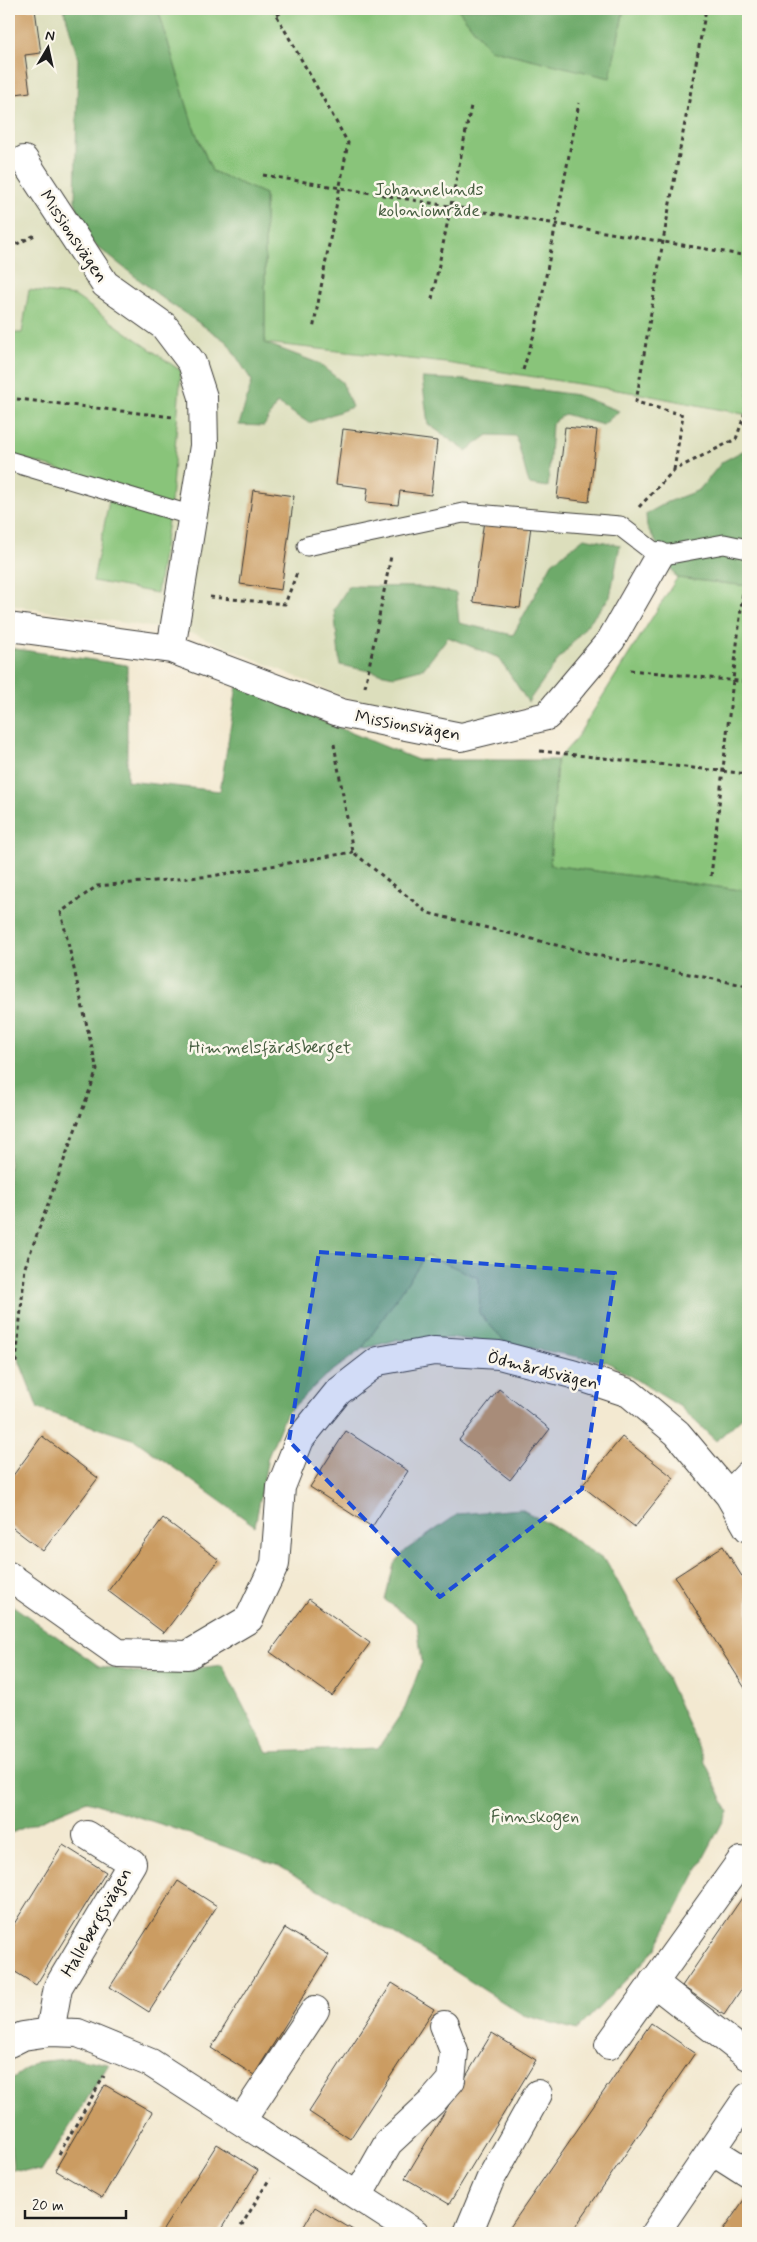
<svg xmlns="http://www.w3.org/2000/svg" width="757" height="2242" font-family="Mynerve,sans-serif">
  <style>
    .built { fill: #dcdebc }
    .green { fill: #89c47a; stroke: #52704b }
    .forest { fill: #6eaa6a; stroke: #456343 }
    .building { fill: #cb9c62 }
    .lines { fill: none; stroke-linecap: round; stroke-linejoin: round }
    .service-casing { stroke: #3c3b37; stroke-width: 21 }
    .minor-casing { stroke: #3c3b37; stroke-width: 30 }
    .path { stroke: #3c3b37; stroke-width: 3; stroke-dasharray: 4 4; stroke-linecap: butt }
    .service { stroke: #fff; stroke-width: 19 }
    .minor { stroke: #fff; stroke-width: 28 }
    .marked { fill: #1d4ed8; fill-opacity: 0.2; stroke: #1d4ed8; stroke-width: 4; stroke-dasharray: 10 6; stroke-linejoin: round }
    .labels { text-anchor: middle; stroke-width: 5; stroke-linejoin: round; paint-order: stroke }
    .park-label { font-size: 18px; fill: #485f42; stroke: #fbf7ec }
    .street-label { font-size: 18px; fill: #1c1c1c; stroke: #fbf7ec }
  </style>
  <rect width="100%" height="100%" fill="#fbf7ec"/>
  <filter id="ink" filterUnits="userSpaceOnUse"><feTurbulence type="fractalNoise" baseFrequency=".02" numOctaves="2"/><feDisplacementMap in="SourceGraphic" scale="10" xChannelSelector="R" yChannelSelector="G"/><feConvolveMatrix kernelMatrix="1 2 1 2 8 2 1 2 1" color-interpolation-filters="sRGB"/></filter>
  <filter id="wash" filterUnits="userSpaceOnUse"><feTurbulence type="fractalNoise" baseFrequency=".0096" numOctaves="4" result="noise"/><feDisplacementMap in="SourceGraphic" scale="20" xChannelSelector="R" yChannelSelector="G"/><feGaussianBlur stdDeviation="1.12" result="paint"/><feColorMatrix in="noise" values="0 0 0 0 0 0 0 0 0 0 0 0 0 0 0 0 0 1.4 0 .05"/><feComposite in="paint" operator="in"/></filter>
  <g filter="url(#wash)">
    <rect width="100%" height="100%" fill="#f3e9d1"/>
    <path class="built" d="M9,9H64L78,59L75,201L165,300L227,342L252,381L239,424L277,403L318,363L265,343L446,363L636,393L748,415V448L722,462L699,490L668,502L646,514L647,527L677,578L641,562L606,628L545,703L461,725L346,698L196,634L9,605Z"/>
    <path class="green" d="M158,9H458L489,49L610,77L624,9H748V415L636,393L446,363L265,343V194L212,171L193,126Z
      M29,290L75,296L181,371L171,501L157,593L93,581L112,486L9,454V333H22Z
      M677,578L748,586V891L550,865L557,760L575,740Z
      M426,1255L479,1278L480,1314L507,1344L455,1338L396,1340L362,1349Z"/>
    <path class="forest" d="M64,9H158L193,126L212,171L265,194V343L318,363L342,382L352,407L309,423L277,403L264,426L239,425L252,381L227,342L165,300L85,237L75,201L78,59Z
      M458,9H624L610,78L489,49Z
      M422,378L465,380L577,395L619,411L603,425L564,414L552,424L548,487L529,484L516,436L488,435L466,451L428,424Z
      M748,448V586L677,578L647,527L646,514L668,502L699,490L722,462Z
      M584,538L620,545L610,597L555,664L528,702L499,658L448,637L424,668L394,676L340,665L334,609L349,586L422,587L456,593L459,623L513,635L552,563Z
      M9,648L127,665V781L220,791L237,686L418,760H557L550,865L748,891V1412L716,1441L679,1406L607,1362L507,1344L480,1314L479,1278L426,1255L362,1349L322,1379L286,1414L268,1457L255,1526L135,1440L38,1409L9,1334Z
      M521,1509L560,1530L607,1562L652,1645L728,1812L655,1950L577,2030L523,2015L417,1947L279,1866L170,1827L87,1801L9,1834V1603L99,1666L146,1674L222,1665L267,1752L378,1748L405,1708L422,1662L417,1623L385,1600L394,1564L406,1550L458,1514Z
      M75,2058L109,2064L41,2172L13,2169L9,2124V2081L36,2062Z"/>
    <g id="blocks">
      <path class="building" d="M9,9H35L41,53L25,55L30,92L9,95Z
        M565,427L597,430L589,502L557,498Z
        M343,429L437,441L431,495L400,491L398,505L366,502L368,488L336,484Z
        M253,490L294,496L281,590L240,584Z
        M484,520L531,526L520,608L473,602Z
        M499,1389L550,1429L510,1480L459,1440Z
        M346,1431L408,1471L372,1527L310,1487Z
        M42,1436L98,1478L43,1551L9,1525V1481Z
        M622,1437L674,1478L635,1527L582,1486Z
        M163,1518L219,1560L164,1633L108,1591Z
        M723,1546L748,1586V1693L675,1577Z
        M309,1599L370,1643L332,1696L270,1652Z
        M63,1845L106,1872L36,1985L9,1968V1932Z
        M178,1881L217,1906L149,2012L110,1987Z
        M748,1889V1979L724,2015L682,1986Z
        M285,1928L329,1955L254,2075L211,2048Z
        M392,1983L434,2009L350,2139L309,2112Z
        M651,2023L695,2053L669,2091L571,2233H506Z
        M492,2033L536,2060L449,2204L405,2178Z
        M105,2085L152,2112L102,2198L55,2170Z
        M217,2144L258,2170L219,2233H161Z
        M748,2194V2233H721Z
        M315,2207L358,2233H300Z"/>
    </g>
  </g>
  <g filter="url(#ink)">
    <use href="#blocks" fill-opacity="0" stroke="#3c3b37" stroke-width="1"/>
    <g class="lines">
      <defs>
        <path id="service" d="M9,461L193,516
          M307,546L463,513L620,526L659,556L724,544L748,549"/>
        <path id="minor" d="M24,160L105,284L164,326L192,363L203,397L204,446L171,649
          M9,627L171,649L341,713L461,737L547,716L611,640L659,556
          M729,1495L748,1475
          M9,1576L118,1653L188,1655L249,1619L275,1564L281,1487L300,1439L338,1392L378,1361L434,1351L499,1355L572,1374L629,1393L677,1433L729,1495L748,1528
          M653,1982L748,2056
          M50,2032L58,1987L132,1863L87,1835
          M9,2043L23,2036L50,2032L78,2033L151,2063L415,2233
          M609,2045L741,1861
          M242,2120L315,2010
          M712,2150L748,2173
          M358,2196L388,2143L432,2102L451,2080L454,2051L444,2025
          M468,2233L490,2180L538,2094
          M655,2233L748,2097"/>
      </defs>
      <use href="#service" class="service-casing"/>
      <use href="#minor" class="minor-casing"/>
      <path class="path" d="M273,9L348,143L313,330
        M277,15L287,9
        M263,175L748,256
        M9,248L35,235
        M432,299L471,106
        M523,370L536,328L579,103
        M9,398L173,417
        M674,470L683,415L636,402L663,241L706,9
        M639,507L674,470L736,439L744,416L748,393
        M210,597L285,604L298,570
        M630,670L748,682
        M365,687L391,556
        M334,744L353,852L428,913L596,955L748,986
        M540,751L748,774
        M711,876L743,591
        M9,1377L16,1362L25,1267L97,1070L61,912L97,886L212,876L353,852
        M59,2154L104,2076
        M237,2233L270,2178"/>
      <use href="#service" class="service"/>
      <use href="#minor" class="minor"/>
    </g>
  </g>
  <path class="marked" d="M319,1252L615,1273L582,1489L440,1597L289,1441Z"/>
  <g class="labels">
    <g class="park-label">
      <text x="429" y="195">Johannelunds<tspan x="429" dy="21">koloniområde</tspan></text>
      <text x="270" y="1053">Himmelsfärdsberget</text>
      <text x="535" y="1822">Finnskogen</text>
    </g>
    <g class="street-label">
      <text transform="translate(74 236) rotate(56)" y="6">Missionsvägen</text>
      <text transform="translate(408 725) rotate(10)" y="6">Missionsvägen</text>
      <text transform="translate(543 1370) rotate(14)" y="6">Ödmårdsvägen</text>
      <text transform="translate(96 1922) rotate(-60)" y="6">Hallebergsvägen</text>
    </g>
  </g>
  <rect width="757" height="2242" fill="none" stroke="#fbf7ec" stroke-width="30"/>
  <g transform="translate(48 48) rotate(9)" stroke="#fbf7ec" stroke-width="4" paint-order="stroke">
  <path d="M0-4L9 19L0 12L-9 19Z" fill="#1c1c1c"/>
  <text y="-8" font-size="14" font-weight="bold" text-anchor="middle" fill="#1c1c1c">N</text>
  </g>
  <path d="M25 2210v8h101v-8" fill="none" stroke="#1c1c1c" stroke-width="2.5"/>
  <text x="32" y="2210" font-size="15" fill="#1c1c1c" stroke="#fbf7ec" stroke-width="4" paint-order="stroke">20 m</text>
</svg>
